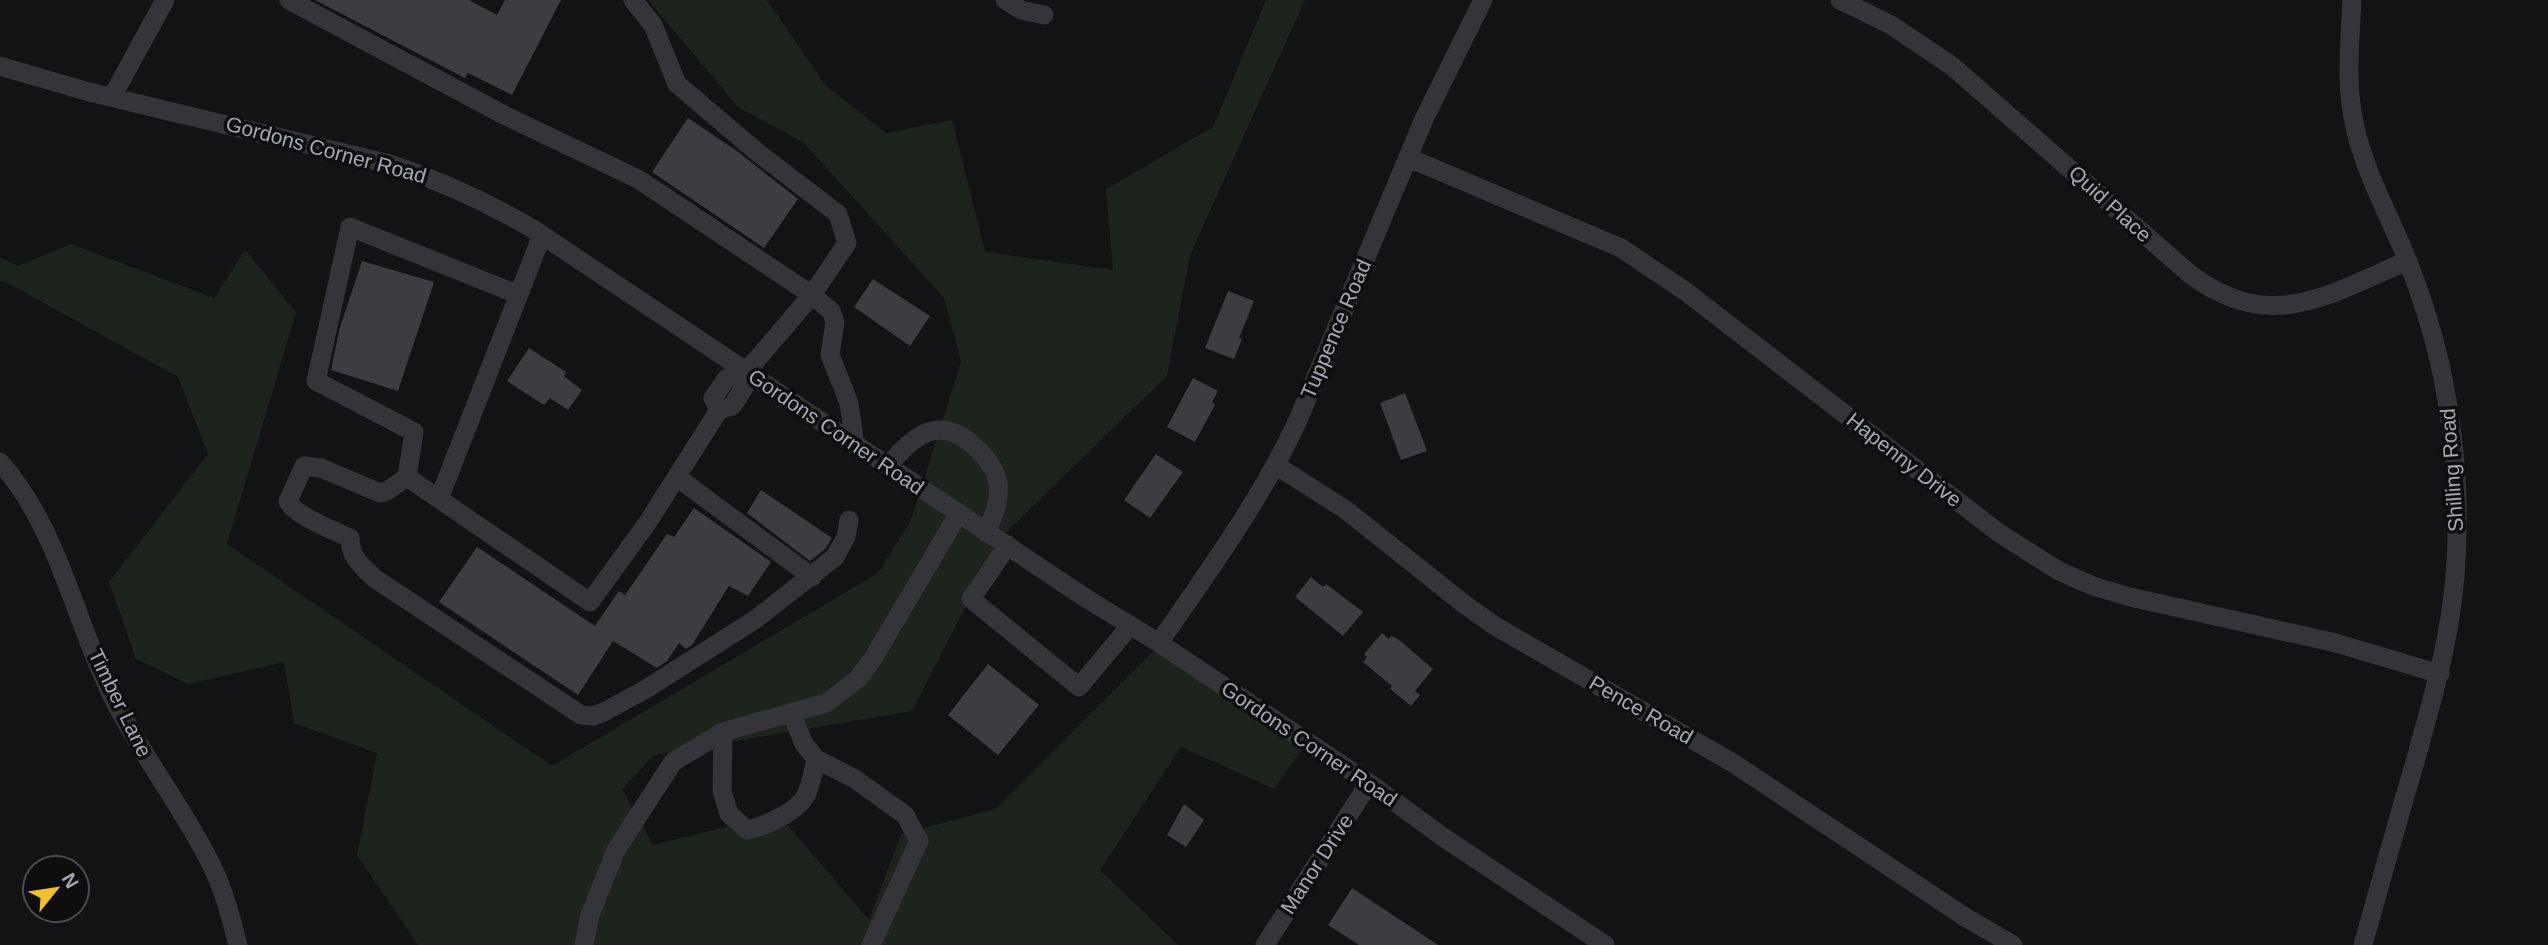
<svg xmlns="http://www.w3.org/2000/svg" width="2548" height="945" font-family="Helvetica,sans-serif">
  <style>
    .green { fill: #1d241e }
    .building { fill: #3d3d41 }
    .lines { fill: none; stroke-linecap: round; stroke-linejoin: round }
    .minor { stroke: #343439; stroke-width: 19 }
    .labels { text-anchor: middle; stroke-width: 7; stroke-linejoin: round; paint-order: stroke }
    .street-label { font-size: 21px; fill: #a4a8b5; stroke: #0e0e0f }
  </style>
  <rect width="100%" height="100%" fill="#131214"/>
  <path class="green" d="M648,0H767L826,86L886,133L952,120L985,252L1113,270L1106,189L1213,127L1266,0H1305L1190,255L1167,376L1002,536L912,711L654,755L622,789L653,845L778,814L869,920L901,834L995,809L1163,642L1310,738L1274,789L1181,747L1100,870L1178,945H418L357,855L377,753L294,723L284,662L188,684L136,659L109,582L208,454L178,377L4,281L0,282V257L18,266L71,244L214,298L245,250L296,312L227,544L552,766L878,573L911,520L961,362L944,298L803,142L739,108Z"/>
  <path class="building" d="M315,0H469L497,15L505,0H561L512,95L468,73L465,78Z
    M688,118L737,151L798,199L764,248L652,172Z
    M362,261L434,282L398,391L331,370L340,327Z
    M873,279L930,316L910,346L854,307Z
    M1228,291L1254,301L1239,338L1242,339L1234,359L1205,348Z
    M529,348L566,372L564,376L582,390L568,410L550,398L544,405L507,381Z
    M1193,378L1218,391L1212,402L1215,405L1195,442L1167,427Z
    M1405,393L1427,451L1401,460L1380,403Z
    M1156,454L1183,472L1150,518L1124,500Z
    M761,490L832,538L825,549L810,561L747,513Z
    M694,508L771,562L748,596L729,586L692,645L686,649L679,643L667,661L657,668L613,641L578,695L439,602L477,547L595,626L619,591L625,595L667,534L674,537Z
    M1311,577L1323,587L1326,584L1363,612L1343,636L1295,597Z
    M1382,633L1389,639L1391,636L1398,639L1433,669L1415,691L1420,695L1411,706L1390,689L1392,686L1363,662L1367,657L1364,654Z
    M988,664L1039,705L998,755L948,715Z
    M1184,804L1204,820L1186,847L1167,835Z
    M1352,888L1438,945H1359L1328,925Z"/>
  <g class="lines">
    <path class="minor" d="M289,0L504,115L638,179L812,295L831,311L835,322L830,355L849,403L855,445
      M633,0L653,25L677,84L757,152L838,214L847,243L812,295L746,372L741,377L727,378L713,398L719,410
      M1005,0L1021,10L1044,15
      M1840,0L1891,25L1952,66L2191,275C2271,334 2328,295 2407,261
      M2352,0C2350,42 2345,85 2355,127C2365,173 2389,215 2407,259C2420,292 2431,326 2439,360C2455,431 2461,504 2455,576C2450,640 2432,700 2415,762C2397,823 2380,884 2363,945
      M0,66L89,92L390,164C441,181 487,202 533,229L1084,597L1159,643L1369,783L1443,837L1605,945
      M112,97L165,0
      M1409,158L1621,248L1685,291L1999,533L2059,571L2093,586L2130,597L2336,643L2440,674
      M542,235L439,499L590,602L648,522L719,410L732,406L744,388L741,377
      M0,462C60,530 74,621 114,700C143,757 183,808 211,864C224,890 231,918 238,945
      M888,466C913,436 938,414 973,445C1005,473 1004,496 986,532
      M1277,466L1346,510L1464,604L1495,626L1733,763L1965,917L2013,945
      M407,477L387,491L380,493L321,468L304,466L288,501C293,515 335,531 350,538C350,557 361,565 374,578L581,715L593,716L604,712L646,689L756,619L835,557L846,537L849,520
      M678,478L812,577
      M439,499L407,477L414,432L316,381L350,227L519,295
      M1008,545L971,599L1079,687L1130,626
      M1159,643C1209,570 1261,500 1298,420L1424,119L1483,0
      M791,712L804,744L816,759L855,779L905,815L919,841L871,945
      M723,732L722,791L729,814L747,830C765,826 795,813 805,797C811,787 813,771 816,759
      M584,945L590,915L616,850L673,762L723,732L826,703L858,679L872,660L959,513
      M1265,945L1369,783"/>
  </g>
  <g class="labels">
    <g class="street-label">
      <text transform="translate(326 150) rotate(15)" y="7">Gordons Corner Road</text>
      <text transform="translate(2110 204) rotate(42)" y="7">Quid Place</text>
      <text transform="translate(1336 329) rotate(-67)" y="7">Tuppence Road</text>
      <text transform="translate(836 432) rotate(34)" y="7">Gordons Corner Road</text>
      <text transform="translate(1904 460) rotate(38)" y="7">Hapenny Drive</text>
      <text transform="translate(2452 470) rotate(-94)" y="7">Shilling Road</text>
      <text transform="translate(120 703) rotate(64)" y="7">Timber Lane</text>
      <text transform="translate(1641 710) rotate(30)" y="7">Pence Road</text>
      <text transform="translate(1309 744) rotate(34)" y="7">Gordons Corner Road</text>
      <text transform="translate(1317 864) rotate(-57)" y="7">Manor Drive</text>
    </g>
  </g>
  <g transform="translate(56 889) rotate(60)"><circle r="33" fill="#0e0e0f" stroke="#4a4c51" stroke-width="2"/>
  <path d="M0-5L12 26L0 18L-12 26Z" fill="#f1c02e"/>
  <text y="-10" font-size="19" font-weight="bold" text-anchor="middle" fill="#a4a8b5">N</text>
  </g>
</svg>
